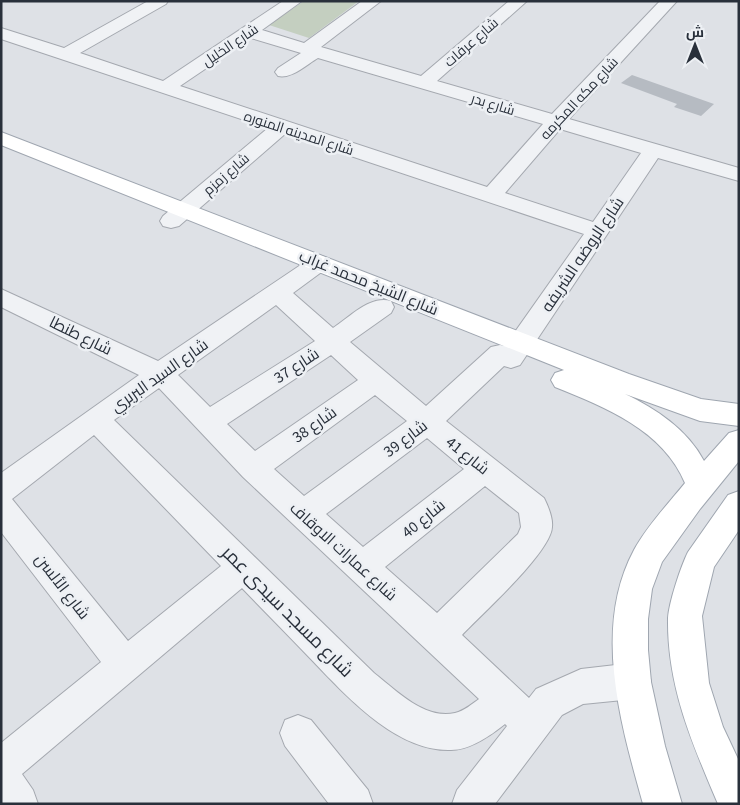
<svg xmlns="http://www.w3.org/2000/svg" width="740" height="805" font-family="'Source Sans 3',Cairo,sans-serif">
  <style>
    .green { fill: #c4cfc0 }
    .building { fill: #b6bbc2 }
    .lines { fill: none; stroke-linecap: round; stroke-linejoin: round }
    .minor-casing { stroke: #a4a8af; stroke-width: 2 }
    .major-casing { stroke: #9fa6b0; stroke-width: 2 }
    .minor { fill: #f0f2f5; fill-rule: evenodd }
    .major { fill: #fff; fill-rule: evenodd }
    .labels { text-anchor: middle; stroke-width: 5; stroke-linejoin: round; paint-order: stroke }
    .far-street-label { font-size: 14px; fill: #29303b; stroke: #edf0f4 }
    .street-label { font-size: 16px; fill: #29303b; stroke: #edf0f4 }
    .near-street-label { font-size: 19px; fill: #29303b; stroke: #edf0f4 }
  </style>
  <rect width="100%" height="100%" fill="#dee1e6"/>
  <path class="green" d="M304,1H359L309,38L269,25Z"/>
  <path class="building" d="M632,75L714,104L701,116L674,107L677,104L621,83Z"/>
  <g class="lines">
    <defs>
      <path id="minor" d="M148,1H168L166,4L80,53L163,81L283,1H302L262,30L304,43L362,1H381L321,47L421,76L509,1H527L437,81L552,114L660,1H677L569,119L739,168V181L658,158L520,365L511,368L504,366L446,421L544,498C548,506 553,518 552,527C551,552 481,615 462,635L529,698L536,689L581,669L633,663L646,669L651,681L646,693L633,699L583,704L562,715L495,804H452L457,790L507,726L505,724C490,736 470,750 451,750C394,752 342,691 306,654C285,632 263,610 242,588L22,774L33,790L38,804H1V743L101,662L1,532V473L139,375L1,307V289L158,361L311,258L319,255L327,258L331,263L327,268L293,293L333,328C350,317 370,295 391,301L394,307L391,313L350,342L426,406L491,347L500,345L505,346L584,234L285,134L179,226L171,228L163,226L160,221L163,216L268,128L1,39V28L64,48ZM251,38L301,53L278,68L275,72L278,76C292,79 306,65 318,58L543,124L487,187L180,86ZM560,129L641,153L593,222L505,193ZM276,305L315,341L210,407L178,375ZM331,355L358,380L255,451L227,424ZM159,388L243,477L479,699C472,704 464,711 455,713C424,720 396,690 374,673L114,420ZM375,395L407,421L304,496L274,469ZM94,435L221,566L128,641L12,499ZM427,438L464,469L363,547L326,514ZM485,486L519,513L521,527L518,534L437,613L385,567Z
        M298,715L311,720L368,790L373,804H329L285,746L280,733L285,720Z"/>
      <path id="major" d="M1,132L629,374L701,399L739,404V426L700,421L625,394C656,409 687,429 704,461L729,433L739,430V461L700,509L662,562L652,589L648,619V650L651,682L665,746L682,804H643C621,725 592,628 634,550C647,526 668,504 685,483C663,430 605,407 555,387L551,380L555,373L564,370L1,145Z
        M739,491V530L714,567L702,616L709,683L723,727L739,761V804H718C692,743 667,686 668,618C669,602 681,566 688,552L728,495Z"/>
    </defs>
    <use href="#minor" class="minor-casing"/>
    <use href="#major" class="major-casing"/>
    <use href="#minor" class="minor"/>
    <use href="#major" class="major"/>
  </g>
  <g class="labels">
    <g class="far-street-label">
      <text transform="translate(471 42) rotate(-41)" y="5">شارع عرفات</text>
      <text transform="translate(230 45) rotate(-34)" y="5">شارع الخليل</text>
      <text transform="translate(579 98) rotate(-47)" y="5">شارع مكه المكرمه</text>
      <text transform="translate(493 104) rotate(17)" y="5">شارع بدر</text>
      <text transform="translate(299 133) rotate(18)" y="5">شارع المدينه المنوره</text>
      <text transform="translate(226 174) rotate(-41)" y="5">شارع زمزم</text>
    </g>
    <g class="street-label">
      <text transform="translate(582 254) rotate(-56)" y="6">شارع الروضه الشريفه</text>
      <text transform="translate(369 282) rotate(22)" y="6">شارع الشيخ محمد غراب</text>
      <text transform="translate(81 335) rotate(26)" y="6">شارع طنطا</text>
      <text transform="translate(296 365) rotate(-33)" y="6">شارع 37</text>
      <text transform="translate(159 375) rotate(-35)" y="6">شارع السيد البربري</text>
      <text transform="translate(314 424) rotate(-35)" y="6">شارع 38</text>
      <text transform="translate(405 438) rotate(-37)" y="6">شارع 39</text>
      <text transform="translate(468 455) rotate(39)" y="6">شارع 41</text>
      <text transform="translate(423 518) rotate(-39)" y="6">شارع 40</text>
      <text transform="translate(344 551) rotate(42)" y="6">شارع عمارات الاوقاف</text>
      <text transform="translate(63 586) rotate(52)" y="6">شارع الألسن</text>
    </g>
    <g class="near-street-label">
      <text transform="translate(288 611) rotate(45)" y="7">شارع مسجد سيدى عمر</text>
    </g>
  </g>
  <rect width="740" height="805" fill="none" stroke="#29303b" stroke-width="5"/>
  <g transform="translate(695 45)" stroke="#edf0f4" stroke-width="4" paint-order="stroke">
  <path d="M0-4L9 19L0 12L-9 19Z" fill="#29303b"/>
  <text y="-8" font-size="14" font-weight="bold" text-anchor="middle" fill="#29303b">ش</text>
  </g>
</svg>
